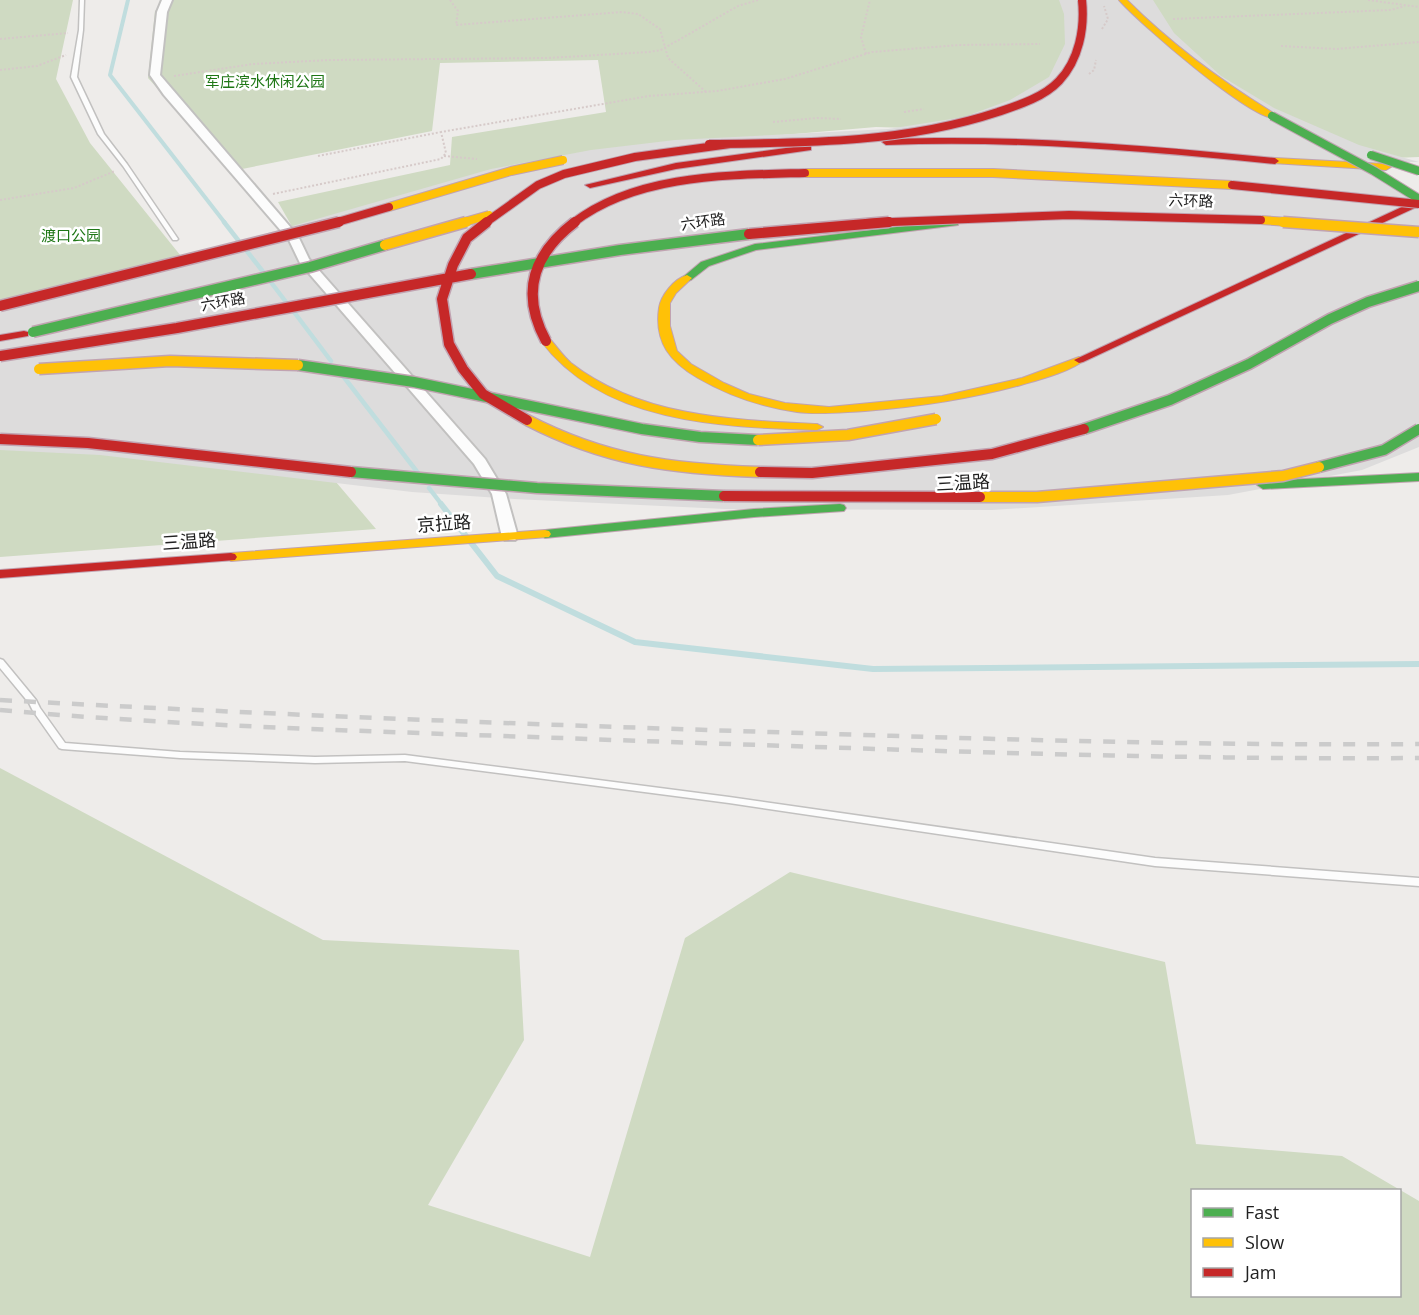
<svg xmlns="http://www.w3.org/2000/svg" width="1419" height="1315" font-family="'Open Sans','Noto Sans SC',sans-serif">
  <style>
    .forest { fill: #cfdac2; fill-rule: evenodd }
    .pier { fill: #dddcdc }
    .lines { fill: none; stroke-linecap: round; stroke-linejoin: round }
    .stream-far2 { stroke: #c0ddde; stroke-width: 4 }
    .stream-far1 { stroke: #c0ddde; stroke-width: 4.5 }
    .stream { stroke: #c0ddde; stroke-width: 6 }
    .lane-casing { stroke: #c2c1c0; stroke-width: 3 }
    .street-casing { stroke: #c2c1c0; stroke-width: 4 }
    .fast-casing { stroke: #c1a3b1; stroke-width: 2 }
    .slow-casing { stroke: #c1a3b1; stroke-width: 2 }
    .jam-casing { stroke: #c1a3b1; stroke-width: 2 }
    .path { stroke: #d6cac9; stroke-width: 2; stroke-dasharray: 2 2; stroke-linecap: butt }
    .lane { fill: #fcfcfc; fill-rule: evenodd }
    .street { fill: #fcfcfc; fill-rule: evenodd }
    .fast { fill: #4caf50; fill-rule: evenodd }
    .slow { fill: #ffc107; fill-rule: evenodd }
    .jam { fill: #c62828; fill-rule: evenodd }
    .rail { stroke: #cbcbcb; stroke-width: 4.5; stroke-dasharray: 12 12; stroke-linecap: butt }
    .fast-bridge-far1-casing { stroke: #c1a3b1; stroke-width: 10; stroke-linecap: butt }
    .fast-bridge-casing { stroke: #c1a3b1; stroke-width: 13; stroke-linecap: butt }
    .slow-bridge-far1-casing { stroke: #c1a3b1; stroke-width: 10; stroke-linecap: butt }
    .slow-bridge-casing { stroke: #c1a3b1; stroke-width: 13; stroke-linecap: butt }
    .jam-bridge-far1-casing { stroke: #c1a3b1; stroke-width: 10; stroke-linecap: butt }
    .jam-bridge-casing { stroke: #c1a3b1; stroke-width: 13; stroke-linecap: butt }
    .fast-bridge-far1 { stroke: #4caf50; stroke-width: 8 }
    .fast-bridge { stroke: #4caf50; stroke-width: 10 }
    .slow-bridge-far1 { stroke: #ffc107; stroke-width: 8 }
    .slow-bridge { stroke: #ffc107; stroke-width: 10 }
    .jam-bridge-far1 { stroke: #c62828; stroke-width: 8 }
    .jam-bridge { stroke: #c62828; stroke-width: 10 }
    .labels { text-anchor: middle; stroke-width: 5; stroke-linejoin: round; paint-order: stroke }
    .far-park-label { font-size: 15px; fill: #1f7716; stroke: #fff }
    .far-street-label { font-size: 15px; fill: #212121; stroke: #fff }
    .street-label { font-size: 18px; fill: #212121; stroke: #fff }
  </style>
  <rect width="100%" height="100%" fill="#eeecea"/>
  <path class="forest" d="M0,0H73L56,79L90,143L197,276L0,320Z
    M167,0H1419V157L1393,158L1054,132L876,127L711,141L310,258L278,202L450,165L452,137L606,112L598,60L440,63L432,131L232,171L148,78L155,11Z
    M250,381L376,529L0,557V386Z
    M0,768L323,940L519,950L524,1040L428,1205L590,1257L685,938L790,872L1165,962L1196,1144L1342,1156L1419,1201V1315H0ZM1192,1190H1400V1296H1192Z"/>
  <path class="pier" d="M1059,0H1153L1174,33L1221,76L1274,108L1359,145L1419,162H1370L1419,194V447L1362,470L1228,495L992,510L725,509L514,499L412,492L100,455L0,450V302L139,270L491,169L591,150L675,140L888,129L964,117L1010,100L1049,77L1065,44L1064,14Z"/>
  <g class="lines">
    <path class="stream-far2" d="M128,0L110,75L225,223"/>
    <path class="stream-far1" d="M224,222L238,240
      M246,250L264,273
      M270,281L286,302
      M294,312L331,361
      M343,376L418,473
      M429,488L442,505"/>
    <path class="stream" d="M441,504L497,576L635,642L873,669L1419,664"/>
    <defs>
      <path id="lane" d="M80,0H84L83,30L77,77L104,134L127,164L178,239L177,240H173L123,166L98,134L71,77L79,30Z
        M0,659L3,660L36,700L40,708L65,743L180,752L315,757L405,755L729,797L1155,858L1419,878V886L1155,866L729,803L405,761L315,763L180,758L62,749L59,748L33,711L29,703L0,668Z"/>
      <path id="street" d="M162,0H172L167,12L160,75L298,236L309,259L485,459L506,494L518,537L515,540H505L502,537L492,494L474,464L300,263L289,240L164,95L150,75L157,12Z"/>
      <path id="fast" d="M955,220L958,221V225L756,250L709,266L691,280L687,281L682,278L701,262L755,244Z
        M1419,473V481L1263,489L1257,485L1263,481Z
        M840,504L844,505L846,508L844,511L754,517L545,538L539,534L545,530L754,509Z"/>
      <path id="slow" d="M1119,0H1127C1172,45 1221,81 1275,114V118C1251,120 1138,22 1119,0Z
        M1275,158L1386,164L1391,167L1386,170L1272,163V159Z
        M687,275L692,278L676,293L670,303V326L677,351L691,364L724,383L749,394L785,403L829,407L942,396L1022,378L1079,357L1084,360C1072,371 1038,380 1021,385C970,399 918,407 865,411C842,412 819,415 797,412C762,407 729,396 698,378C671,362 654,343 659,308C661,295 674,279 687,275Z
        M546,338L550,339C557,347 563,356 571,363C640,417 733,420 817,424L823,427L817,430C723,427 603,424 541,341Z
        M545,530L549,531L551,534L549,537L231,561L225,557L231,553Z"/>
      <path id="jam" d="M935,138C1049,137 1162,147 1275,158L1279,161L1275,164C1145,151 1016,140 886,145L882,142L886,139Z
        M808,145L811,146V150L676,169L590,188L585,185L676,163Z
        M1419,199V206L1083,362L1079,363L1074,360Z
        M24,331L28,332V336L0,341V335Z
        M231,553L235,554L237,557L235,560L0,578V570Z"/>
    </defs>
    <use href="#lane" class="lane-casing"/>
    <use href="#street" class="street-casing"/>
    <use href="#fast" class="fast-casing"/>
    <use href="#slow" class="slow-casing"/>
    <use href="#jam" class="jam-casing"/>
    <path class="path" d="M450,0L458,11L456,25L622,12L638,14L660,29L668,58L706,92
      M1368,0L1419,7
      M1173,19L1391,10L1405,6
      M1102,29L1108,19L1104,6
      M0,39L68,33
      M1281,46L1336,49L1419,42
      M866,54L861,37L870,0
      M0,70L37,66L66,55
      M1089,74L1094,70L1096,60
      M174,76L253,64L329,60L548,58L649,52L661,50L738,6L758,0
      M904,112L924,109
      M773,122L817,118L841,119
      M318,156L441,132
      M444,156L477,159
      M273,194L441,159L446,153L441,132L649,96L717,91L785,79L872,52L959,45L1040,44
      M0,200L74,188L115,171"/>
    <use href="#lane" class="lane"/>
    <use href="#street" class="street"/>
    <use href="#fast" class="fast"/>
    <use href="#slow" class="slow"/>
    <use href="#jam" class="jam"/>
    <path class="rail" d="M0,700C257,714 513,724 770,732C986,739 1202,746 1419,744
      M0,710C204,728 409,732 613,740C881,749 1150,760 1419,758"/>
    <defs>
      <path id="fast-bridge-far1" d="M1272,116L1374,171L1419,199
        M1371,155L1419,171"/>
      <path id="fast-bridge" d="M471,274L620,250L749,234
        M33,332L310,267L385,245
        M298,365L414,382L642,429L700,437L758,440
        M1084,429L1170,400L1249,364L1330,319L1368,302L1419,286
        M1319,467L1384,450L1419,429
        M351,472L537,488L724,496"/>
      <path id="slow-bridge-far1" d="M805,173H993L1232,185
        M389,207L511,171L563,160
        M1261,220L1303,223
        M461,223L489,215"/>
      <path id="slow-bridge" d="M1283,222L1419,232
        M385,245L466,222
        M39,369L170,361L298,365
        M527,420C606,461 672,469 760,472
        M758,440L848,435L936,419
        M980,497H1037L1283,476L1319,467"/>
      <path id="jam-bridge-far1" d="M709,144C807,143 904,143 998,112C1019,105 1044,97 1059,81C1079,60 1085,28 1082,0
        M1232,185L1419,204
        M334,223L389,207
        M485,223L538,185L564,174L635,157L730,144
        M573,223C636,174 729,175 805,173
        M867,223L1069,215L1261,220"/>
      <path id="jam-bridge" d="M487,222L467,238L453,265L442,299L449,344L463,369L483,394L527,420
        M749,234L889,222
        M0,306L339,222
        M546,341C520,293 533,254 575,222
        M0,356L177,328L471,274
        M0,439L88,443L351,472
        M760,472L812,473L992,454L1084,429
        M724,496L980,497"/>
    </defs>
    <use href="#fast-bridge-far1" class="fast-bridge-far1-casing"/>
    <use href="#fast-bridge" class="fast-bridge-casing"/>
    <use href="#slow-bridge-far1" class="slow-bridge-far1-casing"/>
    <use href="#slow-bridge" class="slow-bridge-casing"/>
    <use href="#jam-bridge-far1" class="jam-bridge-far1-casing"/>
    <use href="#jam-bridge" class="jam-bridge-casing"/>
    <use href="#fast-bridge-far1" class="fast-bridge-far1"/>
    <use href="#fast-bridge" class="fast-bridge"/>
    <use href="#slow-bridge-far1" class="slow-bridge-far1"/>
    <use href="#slow-bridge" class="slow-bridge"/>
    <use href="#jam-bridge-far1" class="jam-bridge-far1"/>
    <use href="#jam-bridge" class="jam-bridge"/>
  </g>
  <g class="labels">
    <g class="far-park-label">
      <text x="265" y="87">军庄滨水休闲公园</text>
      <text x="71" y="241">渡口公园</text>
    </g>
    <g class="far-street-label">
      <text transform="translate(1191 201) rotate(2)" y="5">六环路</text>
      <text transform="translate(703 222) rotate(-8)" y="5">六环路</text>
      <text transform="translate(223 302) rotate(-10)" y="5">六环路</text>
    </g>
    <g class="street-label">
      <text transform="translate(963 483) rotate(-3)" y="6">三温路</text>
      <text transform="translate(444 524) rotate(-4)" y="6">京拉路</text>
      <text transform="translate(189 542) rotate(-4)" y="6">三温路</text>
    </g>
  </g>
  <rect x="1191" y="1189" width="210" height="108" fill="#ffffff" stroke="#a6a6a6" stroke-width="1.5"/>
  <rect x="1203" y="1208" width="30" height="9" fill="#4caf50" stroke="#a6a6a6" stroke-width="1.5"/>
  <text x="1245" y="1219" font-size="18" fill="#212121">Fast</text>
  <rect x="1203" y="1238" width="30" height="9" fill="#ffc107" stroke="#a6a6a6" stroke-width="1.5"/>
  <text x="1245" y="1249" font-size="18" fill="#212121">Slow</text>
  <rect x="1203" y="1268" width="30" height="9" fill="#c62828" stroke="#a6a6a6" stroke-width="1.5"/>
  <text x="1245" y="1279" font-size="18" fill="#212121">Jam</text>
</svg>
